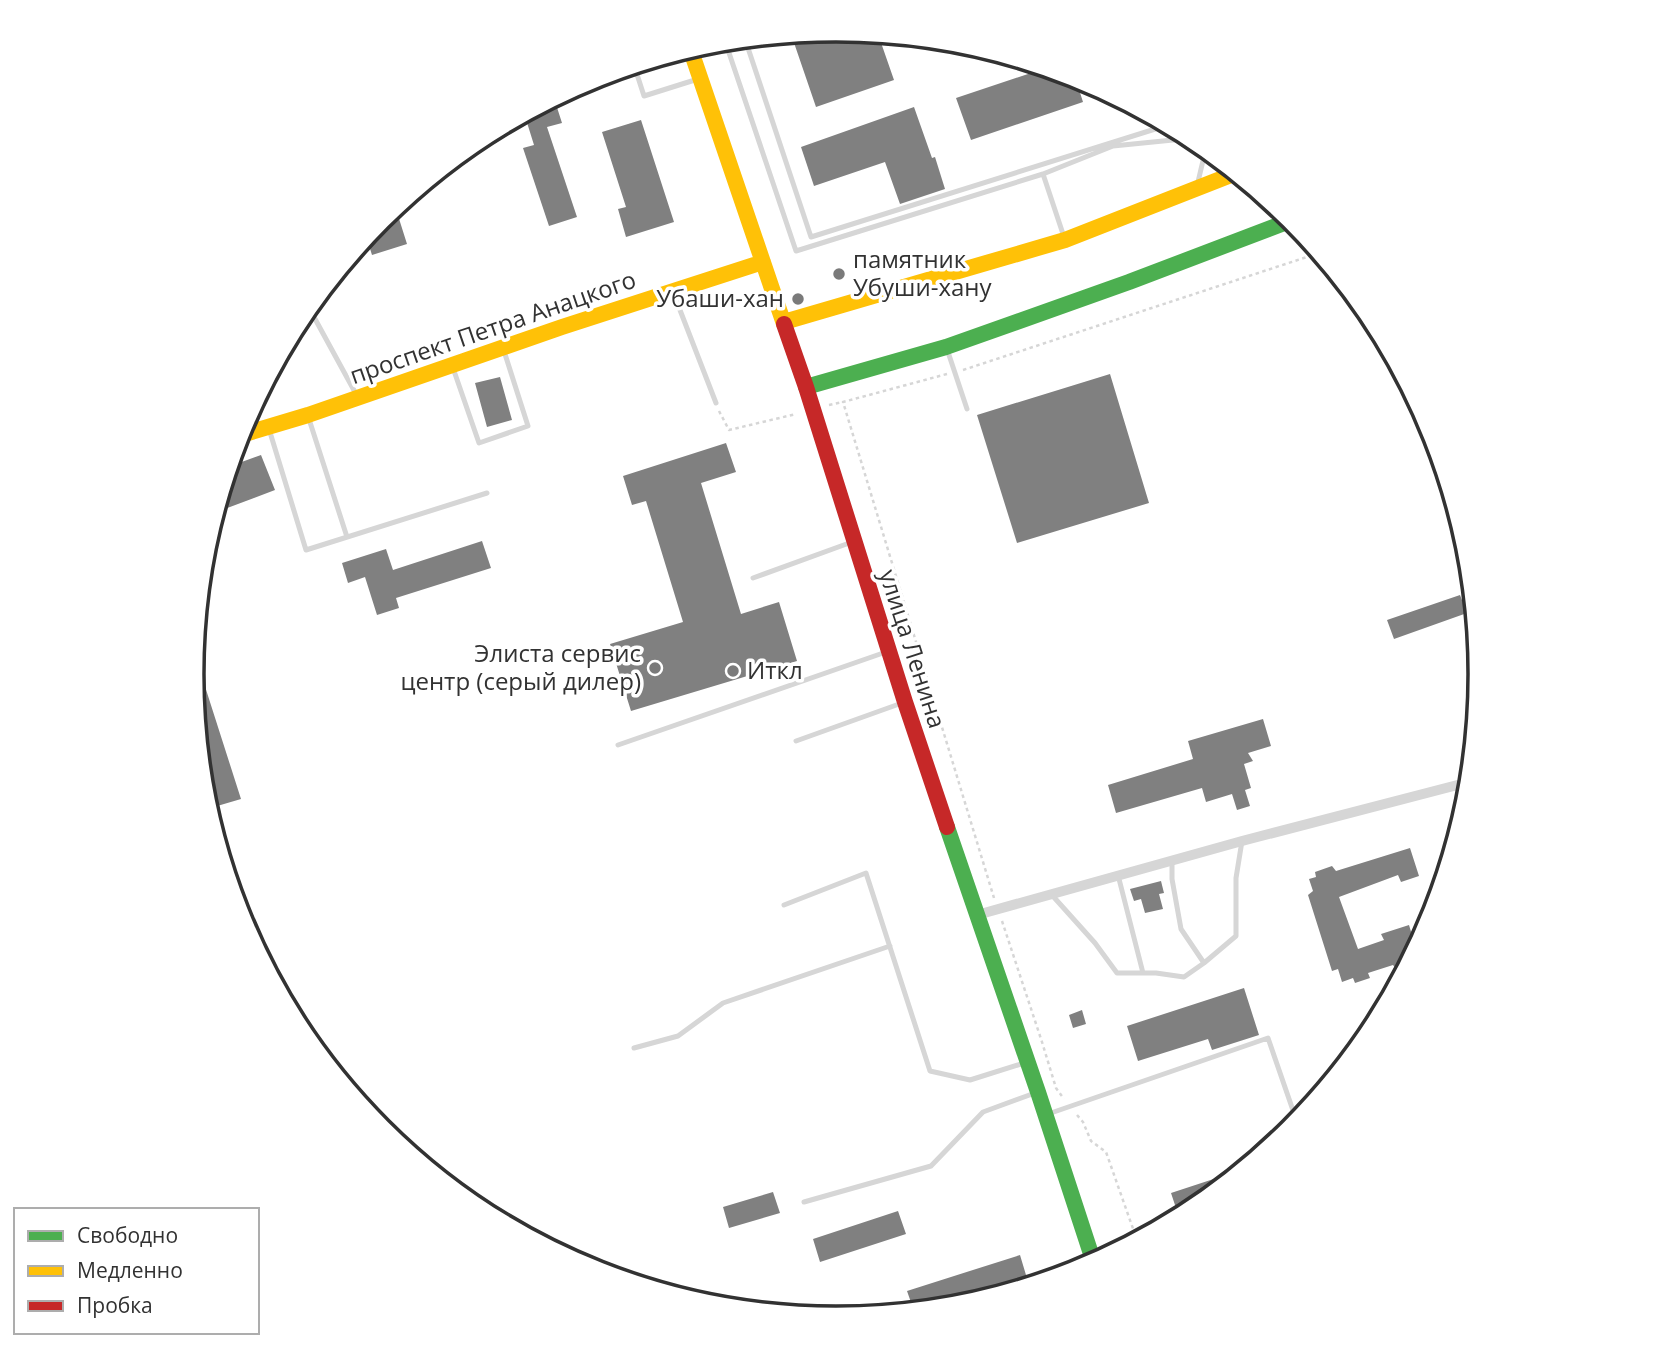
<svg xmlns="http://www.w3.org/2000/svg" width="1671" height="1348" font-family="'Open Sans',sans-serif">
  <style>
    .building { fill: #808080 }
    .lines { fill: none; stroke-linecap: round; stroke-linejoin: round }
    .path { stroke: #d6d6d6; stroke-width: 2.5; stroke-dasharray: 3.5 3.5; stroke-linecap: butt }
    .lane { stroke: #d6d6d6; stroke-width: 5 }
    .street { stroke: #d6d6d6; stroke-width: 10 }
    .fast { stroke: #4caf50; stroke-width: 16 }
    .slow { stroke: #ffc107; stroke-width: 16 }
    .jam { stroke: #c62828; stroke-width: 16 }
    .poi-dot { fill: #7a7a7a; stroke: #fff; stroke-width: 2.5 }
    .labels { text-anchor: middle; stroke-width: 7; stroke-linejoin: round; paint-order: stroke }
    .poi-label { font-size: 24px; fill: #323232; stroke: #fff; text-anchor: start }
    .street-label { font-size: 24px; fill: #323232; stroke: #fff }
    .rim { fill: none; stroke: #323232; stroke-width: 3.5 }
  </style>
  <rect width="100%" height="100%" fill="#fff"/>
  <path class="building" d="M836,30L878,34L894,80L816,107L791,34Z
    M1046,68L1075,77L1083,102L971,140L956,98Z
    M554,98L562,123L547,127L577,217L549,226L523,148L534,145L524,113Z
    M914,107L932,158L935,157L945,189L900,204L885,162L814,186L801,147Z
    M641,120L674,222L626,237L618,209L626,207L602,132Z
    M395,206L407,244L372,255L366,236L380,218Z
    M1110,374L1149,503L1017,543L977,415Z
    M500,377L512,420L487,427L475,383Z
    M726,443L736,472L701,483L741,614L779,602L797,661L631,711L610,644L683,622L646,501L632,505L623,476Z
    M261,455L275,490L214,513L228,467Z
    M482,541L491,568L396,598L399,608L377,615L365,577L348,583L342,563L386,549L393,570Z
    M1460,595L1467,613L1394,639L1387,620Z
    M194,652L241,799L207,809L204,799L191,674Z
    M1263,719L1271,746L1248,753L1253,761L1244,764L1251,788L1245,790L1250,806L1237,810L1232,794L1206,802L1202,788L1116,813L1108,785L1193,759L1188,741Z
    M1410,848L1419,876L1401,882L1398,875L1339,897L1358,949L1384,940L1381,934L1409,925L1416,948L1407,965L1396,969L1393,965L1368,973L1370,978L1355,983L1353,978L1342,982L1338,969L1332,971L1308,895L1313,891L1309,879L1316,877L1315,872L1332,866L1336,871Z
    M1161,881L1164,893L1159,894L1163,909L1145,913L1141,899L1134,901L1130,889Z
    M1244,988L1259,1035L1212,1050L1208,1039L1138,1061L1127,1026Z
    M1082,1010L1086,1024L1073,1028L1069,1015Z
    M1241,1170L1193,1210L1179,1217L1171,1193Z
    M773,1192L780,1213L729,1228L723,1207Z
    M898,1211L906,1234L820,1262L813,1239Z
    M1020,1255L1029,1285L961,1306L914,1311L907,1291Z"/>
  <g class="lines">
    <path class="path" d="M963,370L1319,253
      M947,374L843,402L994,898
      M829,405L843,402
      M719,411L729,430L796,414
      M1002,921L1042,1042L1056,1088L1064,1099
      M1077,1115L1083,1122L1091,1141L1106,1152L1137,1240"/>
    <path class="lane" d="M745,39L811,237L1168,125
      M725,41L796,251L1043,174L1113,146L1193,138
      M634,65L644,96L698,79
      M1043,174L1064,237
      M1197,186L1206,148
      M673,292L716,403
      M308,306L356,394
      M947,349L967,409
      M453,368L479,443L528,426L504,351
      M308,416L347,537
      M269,429L306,550L487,493
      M753,578L852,542
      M796,741L902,703
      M618,745L886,652
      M1172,860V879L1181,929L1204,963
      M1118,875L1143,973
      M1051,894L1095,943L1117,973H1156L1184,977L1204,963L1236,936V878L1242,841
      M784,905L866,873L930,1071L970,1080L1024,1063
      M634,1048L678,1036L723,1003L890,946
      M1048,1114L1268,1038L1297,1122
      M804,1202L931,1166L983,1112L1035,1093"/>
    <path class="street" d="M977,915L1242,841L1469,782"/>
    <path class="fast" d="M806,387L946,347L1129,282L1292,220
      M947,827L1038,1092L1094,1263"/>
    <path class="slow" d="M690,48L784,324
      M784,322L1065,240L1236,173
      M238,436L308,415L562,327L763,262"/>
    <path class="jam" d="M784,324L806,387L905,702L947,827"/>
  </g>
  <g class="poi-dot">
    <circle cx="839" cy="274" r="7"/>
    <circle cx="798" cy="299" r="7"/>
    <circle cx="655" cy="668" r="7"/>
    <circle cx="733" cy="671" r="7"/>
  </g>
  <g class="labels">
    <g class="poi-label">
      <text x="853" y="268">памятник<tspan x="853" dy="28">Убуши-хану</tspan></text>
      <text x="784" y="307" text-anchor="end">Убаши-хан</text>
      <text x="641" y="662" text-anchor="end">Элиста сервис<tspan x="641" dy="28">центр (серый дилер)</tspan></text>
      <text x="747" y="679">Иткл</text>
    </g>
    <g class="street-label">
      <text transform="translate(493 328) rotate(-19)" y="8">проспект Петра Анацкого</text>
      <text transform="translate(912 649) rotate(72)" y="8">улица Ленина</text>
    </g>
  </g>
  <path d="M0 0H1671V1348H0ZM204 674a632 632 0 1 1 1264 0a632 632 0 1 1-1264 0Z" fill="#fff" fill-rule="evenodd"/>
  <path class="rim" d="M204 674a632 632 0 1 1 1264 0a632 632 0 1 1-1264 0Z"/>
  <rect x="14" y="1208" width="245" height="126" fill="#ffffff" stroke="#adadad" stroke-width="2"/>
  <rect x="28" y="1231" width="35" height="10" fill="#4caf50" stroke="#adadad" stroke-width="2"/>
  <text x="77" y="1243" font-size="21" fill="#323232">Свободно</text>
  <rect x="28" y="1266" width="35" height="10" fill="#ffc107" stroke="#adadad" stroke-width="2"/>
  <text x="77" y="1278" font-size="21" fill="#323232">Медленно</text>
  <rect x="28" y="1301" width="35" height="10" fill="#c62828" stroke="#adadad" stroke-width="2"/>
  <text x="77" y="1313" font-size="21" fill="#323232">Пробка</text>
</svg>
